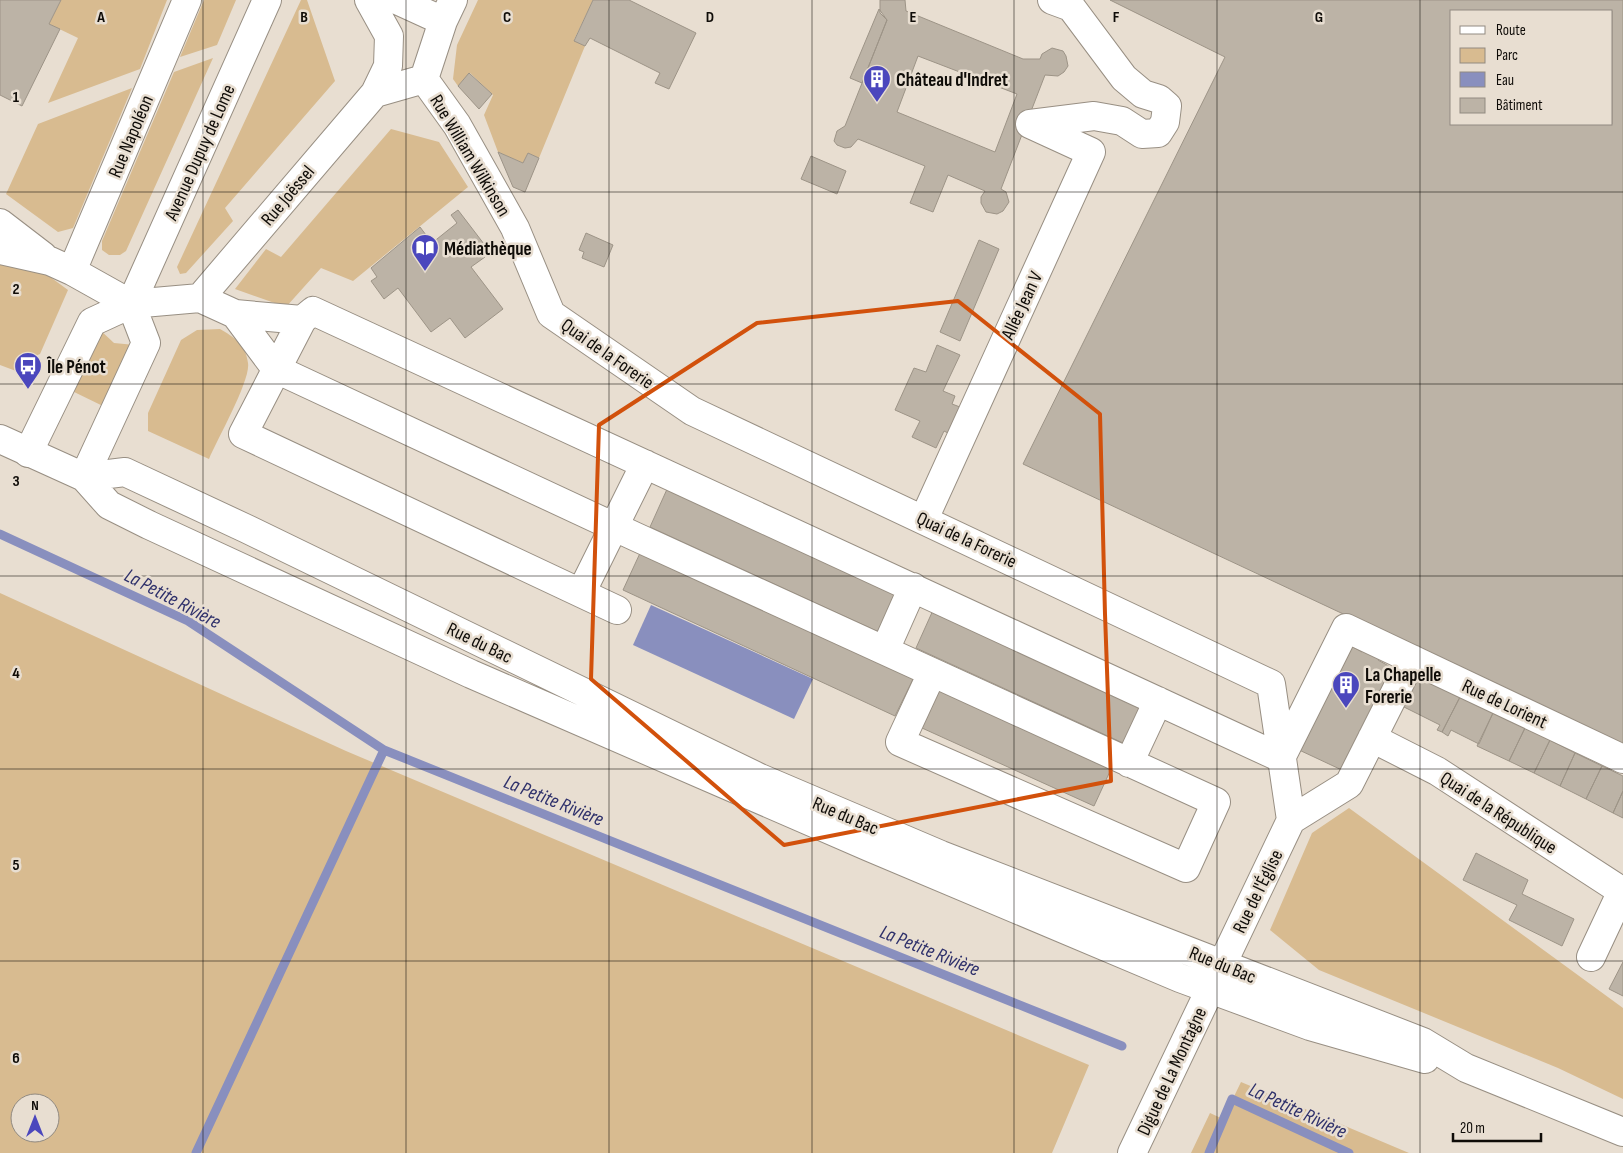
<svg xmlns="http://www.w3.org/2000/svg" width="1623" height="1153" font-family="'Sofia Sans Condensed',sans-serif">
  <style>
    .green { fill: #d8bb90; fill-rule: evenodd }
    .water { fill: #898fbe }
    .lines { fill: none; stroke-linecap: round; stroke-linejoin: round }
    .stream { stroke: #898fbe; stroke-width: 9 }
    .building { fill: #bcb3a6; stroke: #9d9487; fill-rule: evenodd }
    .minor-casing { stroke: #988f83; stroke-width: 30 }
    .major-casing { stroke: #988f83; stroke-width: 30 }
    .minor { stroke: #fff; stroke-width: 28 }
    .major { stroke: #fff; stroke-width: 28 }
    .marked { fill: none; stroke: #d2510c; stroke-width: 4; stroke-linejoin: round }
    .grid { fill: none; stroke: #0f0c08; stroke-width: 1; stroke-opacity: 0.55 }
    .labels { text-anchor: middle; stroke-width: 5; stroke-linejoin: round; paint-order: stroke }
    .poi-label { font-size: 19px; font-weight: bold; fill: #0f0c08; stroke: #e8ded1; text-anchor: start }
    .street-label { font-size: 19px; fill: #0f0c08; stroke: #e8ded1 }
    .water-label { font-size: 20px; font-style: italic; fill: #2f316b; stroke: #e8ded1 }
    .grid-label { font-size: 16px; text-anchor: middle; font-weight: bold; fill: #0f0c08; stroke: #e8ded1; stroke-width: 5; stroke-linejoin: round; paint-order: stroke }
  </style>
  <rect width="100%" height="100%" fill="#e8ded1"/>
  <path class="green" d="M61,0H167L140,69L48,103L78,38L49,24Z
    M204,0H236L217,45L180,57Z
    M301,0H307L335,81L225,208L233,221L186,273L180,274L177,267Z
    M478,0H593L574,40L585,46L539,158L528,153L523,163L498,152L484,115L493,95L470,73L458,86L453,79L457,45Z
    M213,58L126,251L120,255H109L102,250V241L174,72Z
    M132,88L73,228L58,232L6,194L38,124Z
    M391,129L439,142L468,187L353,281L321,268L286,307L235,289L266,249L281,257Z
    M0,263L42,271L68,290L40,354L33,357L24,374L0,365Z
    M99,329L114,343L135,345L107,408L70,390Z
    M220,329C234,337 246,345 248,363C251,380 217,440 209,459L148,431V413L181,340L197,330Z
    M0,593L346,751L1089,1065L1052,1153H0ZM20,1103H50V1133H20Z
    M1349,808L1623,1008V1099L1558,1068L1319,970L1270,930L1312,833Z
    M1241,1082L1409,1153H1191L1210,1113L1223,1119Z"/>
  <path class="water" d="M651,605L813,679L794,719L633,645Z"/>
  <g class="lines">
    <path class="stream" d="M0,534L188,621L384,750L1122,1046
      M196,1153L384,750
      M1209,1153L1232,1099L1349,1153"/>
  </g>
  <path class="building" d="M0,0H61L49,24L60,29L22,106L0,95Z
    M593,0H629L696,33L669,89L655,83L660,73L590,38L585,46L574,41Z
    M880,0H905L906,11L1023,59H1040L1042,54L1052,48L1063,51L1066,56L1068,66L1064,72L1058,76L1045,75L1001,189L1006,192L1009,202L1003,211L997,214L986,212L981,203V197L985,191L948,175L933,212L910,203L925,166L858,139L851,147L845,148L837,145L834,141L837,131L845,126L887,20L880,13ZM918,56L1017,94L995,152L897,112Z
    M1110,0H1623V745L1023,464L1225,57ZM1452,11H1612V124H1452Z
    M879,9L887,20L862,83L850,78Z
    M469,73L492,94L479,109L458,86Z
    M498,152L523,163L528,153L539,158L525,192L513,187Z
    M811,156L846,171L837,194L801,179Z
    M458,210L484,244L479,249L485,257L471,267L503,309L465,338L450,318L431,332L398,288L384,299L371,281L377,277L371,268L420,227L432,243L457,223L451,215Z
    M586,233L613,245L604,267L582,258L584,252L579,250Z
    M979,240L999,249L960,341L940,332Z
    M937,345L960,355L943,391L955,396L952,404L960,407L948,433L944,431L936,448L912,437L920,421L895,410L914,368L926,372Z
    M668,487L897,593L879,632L650,527Z
    M641,551L914,677L895,716L623,590Z
    M934,608L1142,703L1123,743L916,648Z
    M1349,645L1362,652L1364,648L1380,656L1378,660L1394,669L1344,771L1297,749Z
    M1415,675L1460,697L1442,732L1437,730L1440,725L1400,705Z
    M940,689L1112,767L1094,806L922,728Z
    M1460,697L1493,713L1479,744L1451,730L1448,736L1442,732Z
    M1493,713L1525,728L1509,761L1477,746Z
    M1525,728L1550,740L1534,773L1509,761Z
    M1550,740L1575,753L1560,786L1534,773Z
    M1575,753L1602,766L1586,799L1560,786Z
    M1602,766L1623,776V791L1613,813L1586,799Z
    M1623,791V818L1613,813Z
    M1476,853L1528,880L1522,894L1574,919L1562,946L1509,920L1517,905L1463,880Z
    M1623,962V996L1609,989Z"/>
  <g class="lines">
    <defs>
      <path id="minor" d="M397,0L443,21
        M424,79L457,125L515,228L551,314L692,411L1271,684L1291,820
        M424,79L443,21L453,0
        M375,93L424,79
        M1030,124L1094,116L1122,121L1142,134L1158,133L1165,122L1167,106L1159,99L1143,94L1124,78L1071,7L1052,0
        M0,223L43,256
        M0,250L50,261L72,271L131,304L146,343L84,477
        M72,271L187,0
        M200,298L375,93L388,66L389,36L369,0
        M131,304L267,0
        M235,314L276,369L634,536L1216,802L1186,868L900,742L932,673
        M28,453L92,322L131,304L200,298L235,314L302,320
        M924,519L1091,152L1030,124
        M581,593L645,464
        M617,610L243,434L302,320L313,311L1281,758
        M885,650L913,587
        M1372,738L1437,771L1623,892
        M1281,758L1346,628L1623,759
        M1129,763L1158,701
        M1291,820L1349,784L1412,659
        M1591,957L1622,891
        M1132,1153L1291,820"/>
      <path id="major" d="M0,439L84,477L109,505L149,525L471,674L869,847L1180,978L1310,1026L1425,1059
        M84,477L125,472L247,529L760,778L941,855L1423,1042L1466,1068L1623,1132"/>
    </defs>
    <use href="#minor" class="minor-casing"/>
    <use href="#major" class="major-casing"/>
    <use href="#minor" class="minor"/>
    <use href="#major" class="major"/>
  </g>
  <path class="marked" d="M958,301L1100,414L1105,614L1111,781L784,845L591,679L599,425L757,323Z"/>
  <path class="grid" d="M203,0V1153M406,0V1153M609,0V1153M812,0V1153M1014,0V1153M1217,0V1153M1420,0V1153M0,192H1623M0,384H1623M0,576H1623M0,769H1623M0,961H1623"/>
  <defs>
    <symbol id="building-pin" viewBox="-11 -11 22 30"><path d="M0 17L-7.5 6A9.5 9.5 0 1 1 7.5 6Z" fill="#4b47bd" stroke="#e8ded1"/><path d="M-4-6H4V6H1V3H-1V6H-4ZM-2.5-4.3h1.7v1.8h-1.7ZM.8-4.3h1.7v1.8H.8ZM-2.5-1h1.7V.8h-1.7ZM.8-1h1.7V.8H.8Z" fill="#fff"/></symbol>
    <symbol id="library-pin" viewBox="-11 -11 22 30"><path d="M0 17L-7.5 6A9.5 9.5 0 1 1 7.5 6Z" fill="#4b47bd" stroke="#e8ded1"/><path d="M-6-4Q-3-5.5-.7-3.5V5Q-3 3-6 4ZM6-4Q3-5.5 .7-3.5V5Q3 3 6 4Z" fill="#fff"/></symbol>
    <symbol id="bus-pin" viewBox="-11 -11 22 30"><path d="M0 17L-7.5 6A9.5 9.5 0 1 1 7.5 6Z" fill="#4b47bd" stroke="#e8ded1"/><path d="M-5-6H5V4H4V6H2V4H-2V6H-4V4H-5ZM-3.5-4V0h7V-4ZM-3.5 1.2v1.5H-2V1.2ZM2 1.2v1.5H3.5V1.2Z" fill="#fff"/></symbol>
  </defs>
  <g fill-rule="evenodd">
    <use href="#building-pin" x="861" y="63" width="32" height="43"/>
    <use href="#library-pin" x="409" y="232" width="32" height="43"/>
    <use href="#bus-pin" x="12" y="350" width="32" height="43"/>
    <use href="#building-pin" x="1330" y="669" width="32" height="43"/>
  </g>
  <g class="labels">
    <g class="poi-label">
      <text x="896" y="86">Château d'Indret</text>
      <text x="444" y="255">Médiathèque</text>
      <text x="47" y="373">Île Pénot</text>
      <text x="1365" y="681">La Chapelle<tspan x="1365" dy="22">Forerie</tspan></text>
    </g>
    <g class="street-label">
      <text transform="translate(130 136) rotate(-67)" y="7">Rue Napoléon</text>
      <text transform="translate(199 152) rotate(-66)" y="7">Avenue Dupuy de Lome</text>
      <text transform="translate(471 155) rotate(59)" y="7">Rue William Wilkinson</text>
      <text transform="translate(287 195) rotate(-50)" y="7">Rue Joëssel</text>
      <text transform="translate(1021 305) rotate(-65)" y="7">Allée Jean V</text>
      <text transform="translate(608 353) rotate(35)" y="7">Quai de la Forerie</text>
      <text transform="translate(967 539) rotate(25)" y="7">Quai de la Forerie</text>
      <text transform="translate(480 642) rotate(26)" y="7">Rue du Bac</text>
      <text transform="translate(1505 703) rotate(25)" y="7">Rue de Lorient</text>
      <text transform="translate(1499 812) rotate(33)" y="7">Quai de la République</text>
      <text transform="translate(846 815) rotate(23)" y="7">Rue du Bac</text>
      <text transform="translate(1257 891) rotate(-64)" y="7">Rue de l'Église</text>
      <text transform="translate(1223 964) rotate(22)" y="7">Rue du Bac</text>
      <text transform="translate(1171 1071) rotate(-65)" y="7">Digue de La Montagne</text>
    </g>
    <g class="water-label">
      <text transform="translate(173 598) rotate(28)" y="7">La Petite Rivière</text>
      <text transform="translate(554 800) rotate(22)" y="7">La Petite Rivière</text>
      <text transform="translate(930 950) rotate(22)" y="7">La Petite Rivière</text>
      <text transform="translate(1298 1110) rotate(25)" y="7">La Petite Rivière</text>
    </g>
  </g>
  <g class="grid-label">
    <text x="101" y="22">A</text>
    <text x="304" y="22">B</text>
    <text x="507" y="22">C</text>
    <text x="710" y="22">D</text>
    <text x="913" y="22">E</text>
    <text x="1116" y="22">F</text>
    <text x="1319" y="22">G</text>
    <text x="16" y="102">1</text>
    <text x="16" y="294">2</text>
    <text x="16" y="486">3</text>
    <text x="16" y="678">4</text>
    <text x="16" y="870">5</text>
    <text x="16" y="1063">6</text>
  </g>
  <rect x="1450" y="10" width="162" height="115" fill="#e8ded1" stroke="#918a81"/>
  <rect x="1460" y="26" width="25" height="8" fill="#ffffff" stroke="#918a81"/>
  <text x="1496" y="35" font-size="15" fill="#0f0c08">Route</text>
  <rect x="1460" y="48" width="25" height="15" fill="#d8bb90" stroke="#918a81"/>
  <text x="1496" y="60" font-size="15" fill="#0f0c08">Parc</text>
  <rect x="1460" y="72" width="25" height="15" fill="#898fbe" stroke="#918a81"/>
  <text x="1496" y="85" font-size="15" fill="#0f0c08">Eau</text>
  <rect x="1460" y="98" width="25" height="15" fill="#bcb3a6" stroke="#918a81"/>
  <text x="1496" y="110" font-size="15" fill="#0f0c08">Bâtiment</text>
  <g transform="translate(35 1118)"><circle r="24" fill="#e8ded1" stroke="#918a81"/>
  <path d="M0-4L9 19L0 12L-9 19Z" fill="#4b47bd"/>
  <text y="-8" font-size="14" font-weight="bold" text-anchor="middle" fill="#0f0c08">N</text>
  </g>
  <path d="M1453 1133v8h88v-8" fill="none" stroke="#0f0c08" stroke-width="2.5"/>
  <text x="1460" y="1133" font-size="15" fill="#0f0c08" stroke="#e8ded1" stroke-width="4" paint-order="stroke">20 m</text>
</svg>
